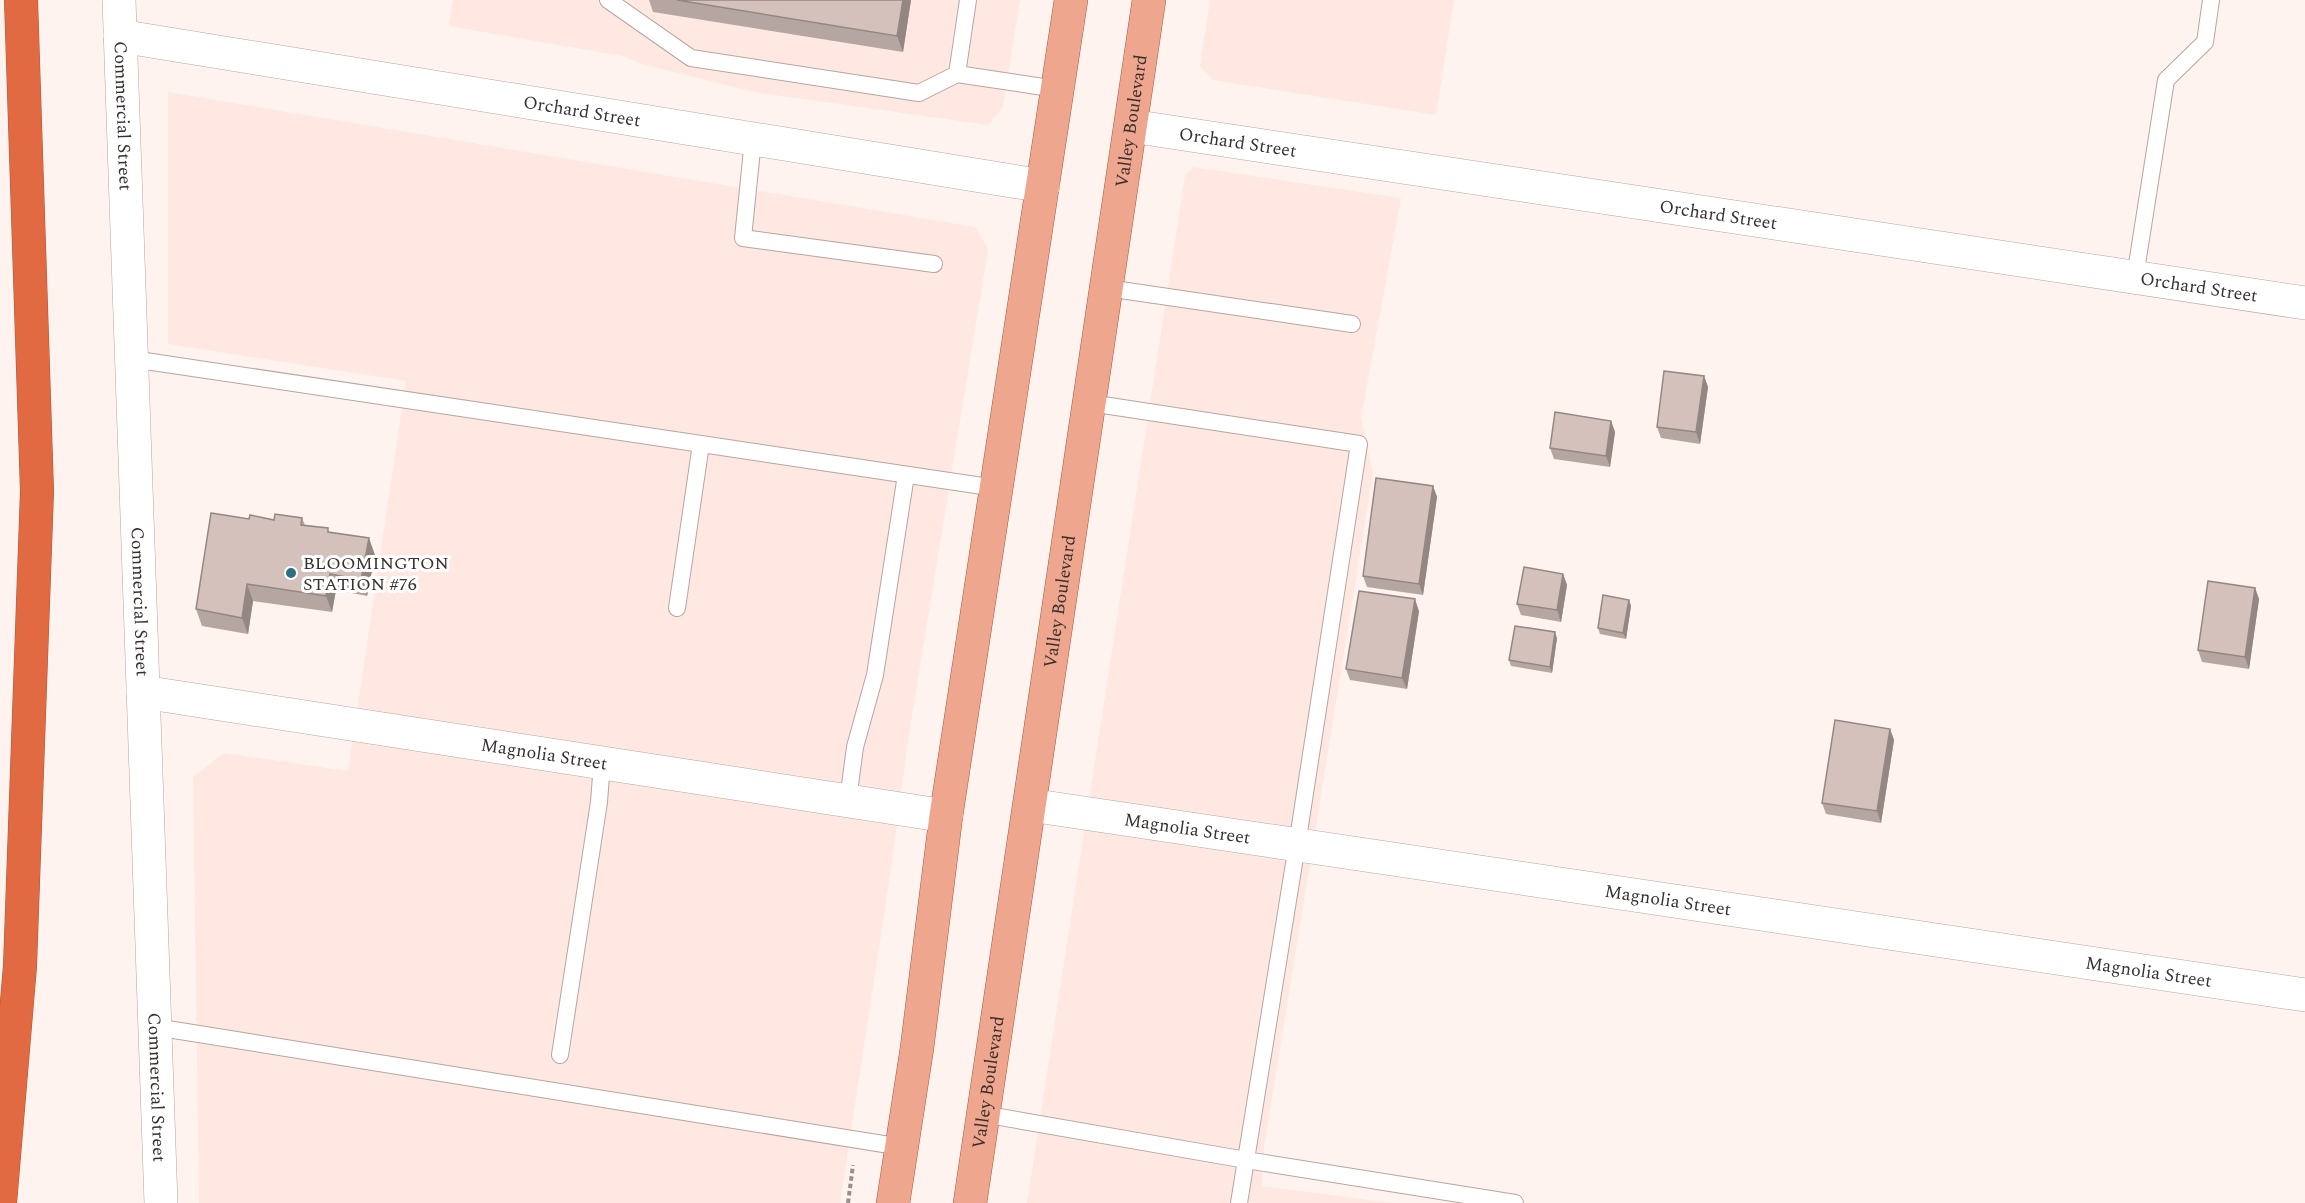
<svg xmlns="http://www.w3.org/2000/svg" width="2305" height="1203" font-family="Spectral,serif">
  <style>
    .built { fill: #ffe8e1 }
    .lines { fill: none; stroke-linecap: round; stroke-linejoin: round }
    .lane-casing { stroke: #b7a59f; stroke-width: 18 }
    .street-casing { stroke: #b7a59f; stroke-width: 34 }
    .primary-casing { stroke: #a6563c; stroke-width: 34 }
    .highway-casing { stroke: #a6563c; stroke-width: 34 }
    .path { stroke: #998f8c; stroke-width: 4; stroke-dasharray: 4.5 3; stroke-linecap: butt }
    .lane { stroke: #fff; stroke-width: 16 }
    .street { stroke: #fff; stroke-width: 33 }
    .primary { stroke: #eea68e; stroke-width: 33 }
    .highway { stroke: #e26a43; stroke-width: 33 }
    .wall { fill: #b6a6a1 }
    .shaded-wall { fill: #948783 }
    .building { fill: #d4c1bb; stroke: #948783; stroke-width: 1.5 }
    .poi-dot { fill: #2d7082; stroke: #fff; stroke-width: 2 }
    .labels { text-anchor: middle; stroke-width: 6; stroke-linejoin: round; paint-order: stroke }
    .street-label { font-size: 18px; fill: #38302e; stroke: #fff }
    .poi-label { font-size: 18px; fill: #38302e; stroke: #fff; text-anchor: start }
  </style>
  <rect width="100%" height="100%" fill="#fff3ef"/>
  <path class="built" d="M453,0H1020L1003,107L988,125L754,92L642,64L623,56L449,26Z
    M1210,0H1454L1436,115L1213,80L1200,66Z
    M168,92L975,227L988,249L909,734L891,869L840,1203H199L193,777L224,753L348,771L406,381L168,344Z
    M1193,167L1401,198L1361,418L1373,473L1264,1148L1262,1186L1392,1203H1027L1185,176Z"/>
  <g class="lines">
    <defs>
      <path id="lane" d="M608,0L691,58L919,93L957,74
        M968,0L957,74L1057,89
        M753,140L743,238L934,264
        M2135,277L2166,80L2205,42L2211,0
        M1107,288L1352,324
        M132,359L996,488
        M1090,403L1359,444L1297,845L1239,1203
        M677,608L701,444
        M848,800L855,747L875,675L906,475
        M155,1027L902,1147
        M560,1055L599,802L602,763
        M983,1114L1246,1160L1515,1203"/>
      <g id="street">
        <path id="s1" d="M119,0L161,1203"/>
        <path id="s2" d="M120,36L1043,186"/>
        <path id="s3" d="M1131,126L2305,303"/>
        <path id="s4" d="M143,692L946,816"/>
        <path id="s5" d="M1030,805L2305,995"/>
      </g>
      <g id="primary">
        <path d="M893,1203L917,1048L946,816L1071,0"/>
        <path id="s6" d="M970,1203L1149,0"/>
      </g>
      <path id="highway" d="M0,1203L20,966L37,491L21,0"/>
    </defs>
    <use href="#lane" class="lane-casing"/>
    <use href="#street" class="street-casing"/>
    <use href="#primary" class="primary-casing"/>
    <use href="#highway" class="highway-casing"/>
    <path class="path" d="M848,1203L853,1165"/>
    <use href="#lane" class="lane"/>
    <use href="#street" class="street"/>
    <use href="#primary" class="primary"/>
    <use href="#highway" class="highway"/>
  </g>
  <path class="wall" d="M649,0H911L903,52L653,12Z
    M1704,376L1708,387L1700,444L1661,438L1657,427Z
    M1611,421L1615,432L1610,467L1554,459L1550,448Z
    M1433,486L1437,497L1423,595L1367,587L1363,576Z
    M302,518L305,525L329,532L375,555L367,596L336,590L332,612L253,601L248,634L202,626L196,609L274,520Z
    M1563,574L1567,585L1561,622L1521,615L1517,604Z
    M2255,588L2259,599L2249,669L2202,662L2198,650Z
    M1629,600L1631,606L1626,639L1600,634L1598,628Z
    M1419,611L1407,689L1350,680L1346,669Z
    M1557,638L1552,673L1511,666L1509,660Z
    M1890,729L1894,740L1881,823L1826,814L1822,803Z"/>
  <path class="shaded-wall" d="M903,0H911L903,52L897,36Z
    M1704,376L1708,387L1700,444L1696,432Z
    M1611,421L1615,432L1610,467L1606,456Z
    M1433,486L1437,497L1423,595L1419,584Z
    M369,538L375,555L367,596L361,580Z
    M330,574L336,590L332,612L326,596Z
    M1563,574L1567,585L1561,622L1557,610Z
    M247,584L253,601L248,634L242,618Z
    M2255,588L2259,599L2249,669L2245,657Z
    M1415,599L1419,611L1407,689L1402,678Z
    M1629,600L1631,606L1626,639L1623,633Z
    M1555,632L1557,638L1552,673L1550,667Z
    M1890,729L1894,740L1881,823L1877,811Z"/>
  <path class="building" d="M677,0H903L897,36Z
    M1664,371L1704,376L1696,432L1657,427Z
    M1555,412L1611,421L1606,456L1550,448Z
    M1376,478L1433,486L1419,584L1363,576Z
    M211,513L249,519L250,515L274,520L275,514L302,518L301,525L328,528V532L369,538L361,580L330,574L326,596L247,584L242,618L196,609Z
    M1524,567L1563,574L1557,610L1517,604Z
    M2208,581L2255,588L2245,657L2198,650Z
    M1359,591L1415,599L1402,678L1346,669Z
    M1603,595L1629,600L1623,633L1598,628Z
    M1515,626L1555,632L1550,667L1509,660Z
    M1835,720L1890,729L1877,811L1822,803Z"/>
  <circle class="poi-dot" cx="291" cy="573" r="6"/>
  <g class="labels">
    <g class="street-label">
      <text dy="6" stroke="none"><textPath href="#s2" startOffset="468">Orchard Street</textPath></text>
      <text dy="6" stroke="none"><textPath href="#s1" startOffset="116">Commercial Street</textPath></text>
      <text dy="6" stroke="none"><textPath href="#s6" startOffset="1094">Valley Boulevard</textPath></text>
      <text dy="6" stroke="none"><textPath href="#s3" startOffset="108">Orchard Street</textPath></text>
      <text dy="6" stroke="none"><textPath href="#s3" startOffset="594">Orchard Street</textPath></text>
      <text dy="6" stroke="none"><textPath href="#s3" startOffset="1080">Orchard Street</textPath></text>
      <text dy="6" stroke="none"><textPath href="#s1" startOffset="602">Commercial Street</textPath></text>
      <text dy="6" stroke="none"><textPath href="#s6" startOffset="608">Valley Boulevard</textPath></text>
      <text dy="6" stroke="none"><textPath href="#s4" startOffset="406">Magnolia Street</textPath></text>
      <text dy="6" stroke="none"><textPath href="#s5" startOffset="159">Magnolia Street</textPath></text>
      <text dy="6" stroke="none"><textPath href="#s5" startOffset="645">Magnolia Street</textPath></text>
      <text dy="6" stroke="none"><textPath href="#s5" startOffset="1131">Magnolia Street</textPath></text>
      <text dy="6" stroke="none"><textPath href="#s6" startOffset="122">Valley Boulevard</textPath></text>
      <text dy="6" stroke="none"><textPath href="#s1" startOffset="1088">Commercial Street</textPath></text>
    </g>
    <g class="poi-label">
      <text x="303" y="569">BLOOMINGTON<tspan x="303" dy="21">STATION #76</tspan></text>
    </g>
  </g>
</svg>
